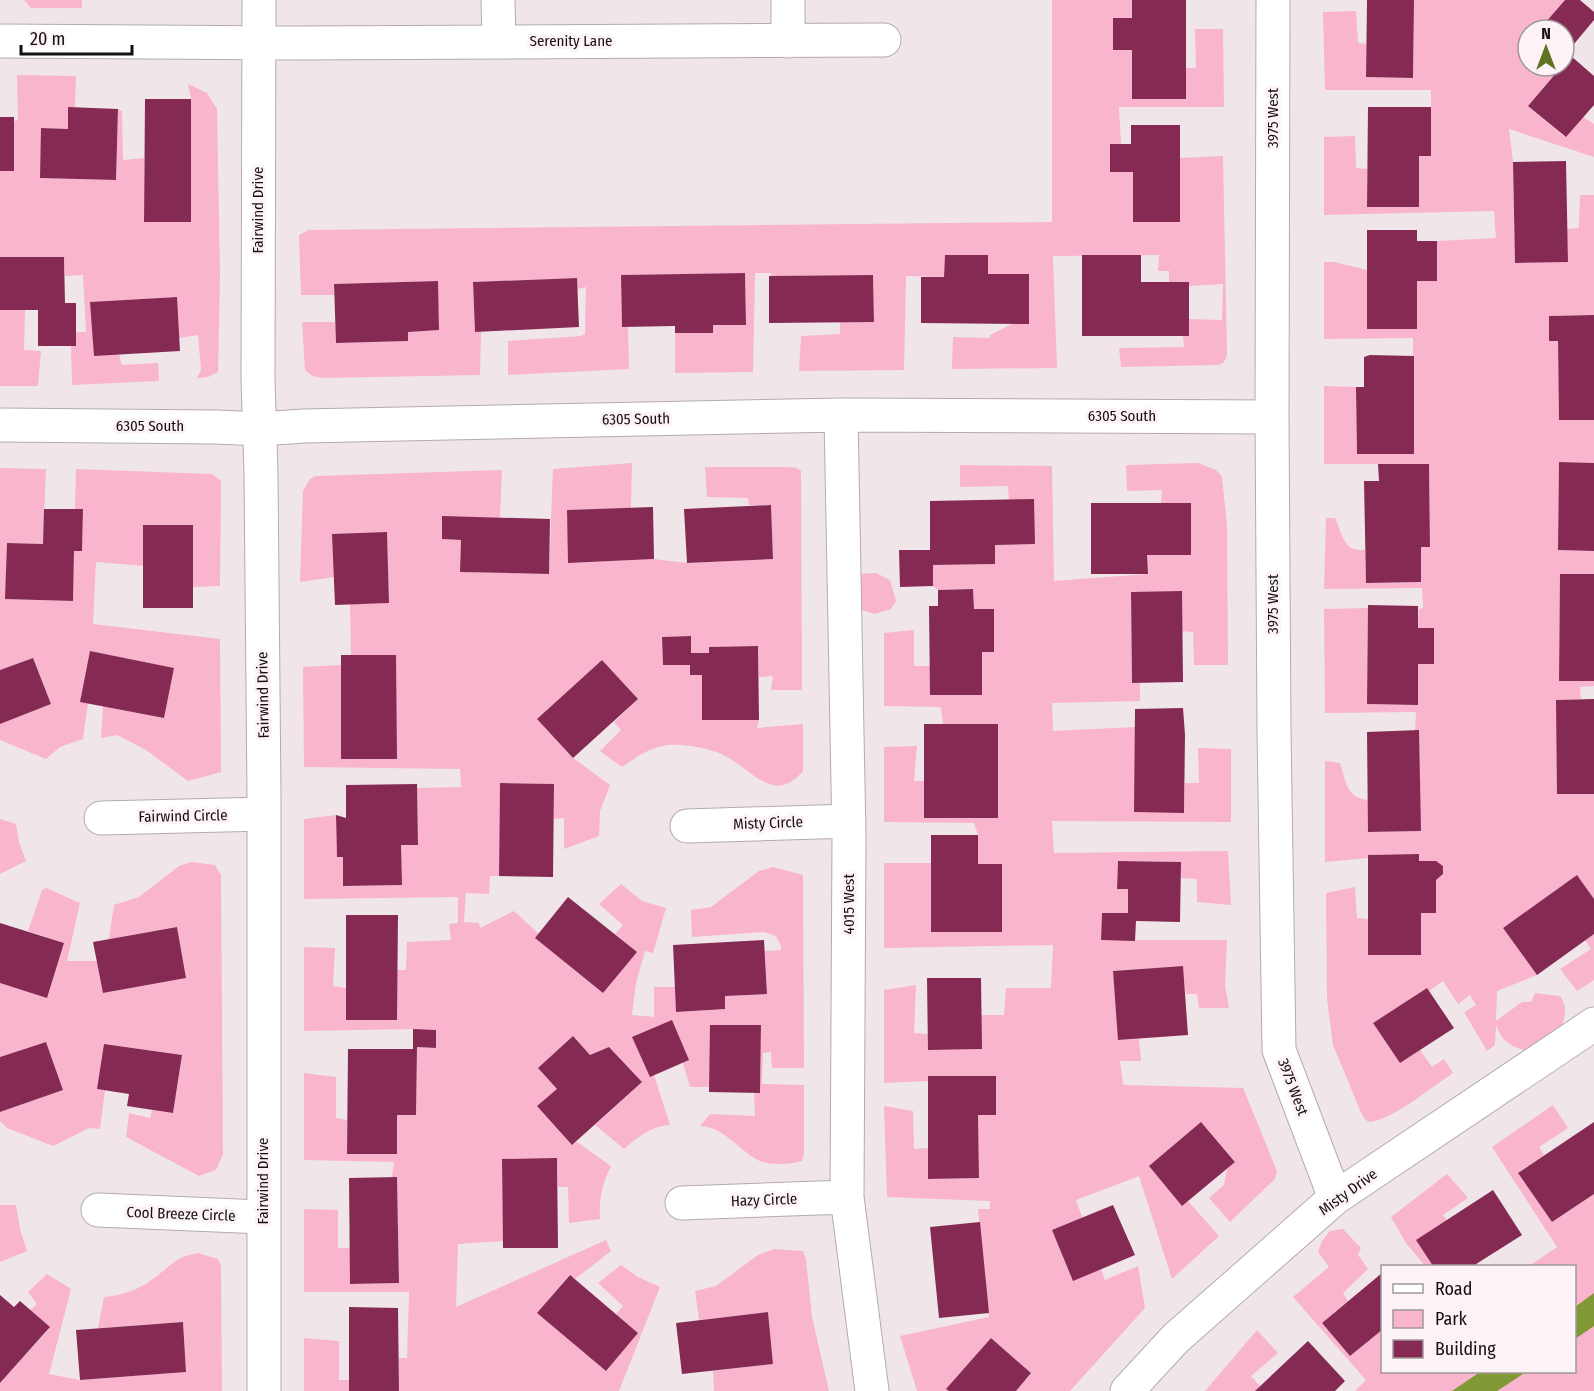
<svg xmlns="http://www.w3.org/2000/svg" width="1594" height="1391" font-family="'Fira Sans Condensed',sans-serif">
  <style>
    .green { fill: #f8b5cd }
    .water { fill: #819934 }
    .building { fill: #852b53 }
    .lines { fill: none; stroke-linecap: round; stroke-linejoin: round }
    .street-casing { stroke: #b4abae; stroke-width: 35 }
    .street { stroke: #fff; stroke-width: 33 }
    .labels { text-anchor: middle; stroke-width: 6; stroke-linejoin: round; paint-order: stroke }
    .street-label { font-size: 15px; fill: #131011; stroke: #fdf3f6 }
  </style>
  <rect width="100%" height="100%" fill="#f0e6e9"/>
  <path class="green" d="M24,0H82V8H31Z
    M1052,0H1132V18L1113,19V50H1132L1186,68H1196L1195,29H1223L1224,107H1119L1121,144H1110V172H1133V222L1178,158L1223,156L1227,355L1224,362L1219,365L1121,367L1119,348L1184,347L1183,336H1189V319L1222,320L1223,284L1189,286V282H1169V271H1158L1159,255L1053,256L1057,368L952,369L953,337L990,338V335L1012,324L1029,323V275L988,274L987,255H945L944,277L906,276L904,370L799,371L801,336L840,334V322H874L873,275L771,276V273H755L753,372L675,373V333H713V325H746L745,273L621,275L622,326L628,327L629,369L508,375V341L581,336L585,334L586,287L577,289L576,278L473,282L475,331L481,332L480,375L323,378L312,376L305,370L302,322H335L336,343L407,341L408,332L439,330L437,281L334,284V295H301L299,235L309,230L1052,222Z
    M1414,0H1565L1545,23L1553,30H1528V66H1550L1557,72L1528,106L1565,137L1583,117L1594,124V157L1509,129L1513,162L1515,263L1568,261L1567,229L1579,228L1580,195H1594V315L1549,316V340L1558,341L1559,420H1594V463L1559,462L1558,550L1594,551V574L1560,575L1559,681H1594V686L1580,687L1581,699L1556,700L1594,794V899L1577,876L1503,928L1537,975L1497,991L1496,1021L1522,1002H1531L1535,993L1560,996C1569,1008 1564,1019 1560,1033L1531,1051C1513,1049 1502,1042 1496,1025L1495,1045L1487,1051L1464,1012L1476,1005L1470,995L1458,1004L1443,981L1429,991L1427,988L1373,1023L1400,1063L1420,1050L1432,1067L1444,1059L1453,1073C1433,1086 1396,1117 1374,1121C1368,1123 1365,1120 1362,1115L1333,1045L1327,999L1326,893L1355,887L1357,918L1368,919V955H1421V913L1436,880L1443,874V866L1436,861H1419L1418,854L1368,855V858L1325,862V761L1340,763C1346,781 1346,798 1368,800V832L1420,831L1419,731L1415,730L1416,712L1325,713L1324,609L1368,608L1367,704L1418,705V664H1434V629L1418,628L1419,609L1423,608L1422,588L1324,589L1326,518H1335C1343,535 1343,552 1365,550L1366,583L1421,582V547H1430L1429,464H1324V386L1356,387L1357,454L1414,453L1413,338L1324,339V262H1334L1367,270V328L1417,329V281L1437,280V241L1496,238L1494,211L1324,215V137L1355,136L1356,168L1367,169V207H1419V156H1431V90H1325L1323,12L1356,11L1358,43L1366,44V77L1413,78Z
    M17,75L76,76L75,108H68V129L42,128L41,178L116,180L118,109L122,111L123,160L144,158V221H191V99L188,84L207,93L217,109L220,276L218,372L208,377L197,378L201,370L198,335L179,338L176,297L91,302L119,354L122,365L158,363L159,381L72,385L71,346H76V332H86L83,275L65,276L64,257H0V171H14V121L18,120Z
    M0,310H25L24,350L41,351L38,386H0Z
    M632,463L631,508L567,510L569,563L654,559L687,563L773,559L771,505H749L748,498L707,497L705,467H788L797,468L801,471L802,690H771L773,676L759,677L758,646L709,647V653H691V636L662,637L663,664L690,665V675H702V720H759L757,728L803,724V771C774,806 752,769 725,756C711,748 678,742 662,746C647,749 634,759 622,767L600,751L621,730L614,722L638,699L602,660L537,719L573,758L610,785L600,811L599,836L564,849V818L554,819V784L500,783L499,876H490L489,894L466,893L464,922L479,923L480,928L514,911L539,934L535,938L603,993L636,952L615,934L623,925L599,904L621,884L642,901L666,908L653,953L645,951L636,983L632,1015L654,1017V987H675L676,1012L725,1009V996L767,994L765,951L781,950V946L776,936L764,932L692,937L691,910L711,907L759,871L773,867L803,875L804,1068H772L771,1052L763,1053L762,1084L804,1085V1154L802,1161C791,1164 771,1166 760,1161C739,1151 725,1127 700,1126L710,1114L755,1116L754,1093L760,1092L761,1025H710V1087H690L683,1063L633,1038L650,1076L654,1075L670,1125C651,1126 638,1137 624,1149L595,1125L642,1082L609,1047L590,1055L573,1036L538,1068L557,1089L572,1145L577,1142L611,1166C602,1184 599,1199 600,1219L569,1223L568,1187H558L557,1159H502L503,1241L458,1244L456,1307L606,1240L611,1251L575,1279L569,1275L538,1313L606,1371L638,1333L616,1314L623,1306L598,1283L621,1265L638,1277L660,1287L619,1391H399V1358H407L409,1292H304V1209L338,1210V1248H350V1284L399,1283L397,1177H392L394,1162L304,1160V1073L336,1077V1118L347,1120V1153L397,1154V1115L416,1114L417,1047L436,1048L413,1029L304,1031V947L335,948L333,986L346,988V1020H397V970H406L407,942L451,940L449,924L458,923V897L304,899V819L336,815L337,857H343V886L401,885V845L418,844L417,788L461,787L460,769L304,767L303,667L341,665V759H396V655H351L350,604L389,603L387,533L333,534L334,577L300,582L303,491L310,479L316,476L502,470L500,518L443,517L442,539L461,540L460,572L549,574L553,469Z
    M1198,463L1216,470L1222,477L1227,525L1228,665H1194L1193,632L1182,631L1131,592L1132,683H1140V701L1052,703L1053,731L1135,727L1184,813L1185,783H1199L1198,748L1231,749V822L1052,821L1054,853L1228,851L1231,905L1197,902V879L1181,878V862L1118,861L1117,888L1128,889V913H1102L1101,940H1227L1225,985L1229,1008H1199L1197,994H1186L1182,966L1113,971L1119,1040L1139,1039L1141,1061H1120L1123,1085L1243,1088L1277,1171L1275,1179L1230,1222L1209,1198L1224,1185L1227,1169L1235,1161L1201,1122L1182,1205L1188,1201L1219,1236L1172,1279L1139,1176L1076,1200L1105,1280L1138,1266L1145,1308L1070,1391H1016L1031,1373L991,1338L947,1389L949,1391H917L900,1336L989,1317L978,1209H990V1201L887,1197L884,1106L913,1111L914,1149L928,1148V1179L979,1178L978,1115H996V1076H928V1081L884,1083V990L916,985L914,1033L928,1034L929,1050L981,1049V1015H1004L1006,988H1051L1053,945L884,948V863H931V932L1002,931V864H978V835L974,823L884,822V747L917,746L914,781H924V818H998V724H943L941,707L884,706V633L914,630V666H930V695H982V652L994,651V609H974L973,589L938,590L933,586V565L995,564V545L1034,544V499L1009,500L1008,486L960,487V465L1052,466L1054,581L1147,574V555L1191,554V503H1161L1162,490L1127,491L1126,465Z
    M0,468L46,469L43,544L7,543L6,599L73,601L74,551H82L83,509H75L76,469L212,474L221,481L220,586L193,587V525H144V566L96,562L93,624L220,639L221,772L188,781L146,750L117,735L101,738L103,706L164,718L174,668L90,651L88,703L83,739L60,747L46,759L0,740V724L51,704L33,658L0,670Z
    M876,573L890,580L896,601L891,609L875,614L862,610L856,601L860,574Z
    M0,819L16,824L19,843L26,861L0,874Z
    M191,862L215,865L221,875L223,1155L216,1170L199,1176L126,1137L129,1113L150,1118L152,1110L173,1113L182,1055L105,1044L98,1089L105,1090L100,1129L89,1128L53,1146L7,1128L0,1121V1112L63,1090L46,1042L0,1057V983L47,997L64,943L28,931L42,890L46,888L80,903L67,961H97L104,993L186,978L177,927L109,939L114,905L139,897L179,866Z
    M1594,934V980L1577,991L1560,969L1591,949L1585,940Z
    M1553,1105L1568,1128L1539,1147L1544,1155L1518,1173L1552,1222L1594,1194V1391H1355L1366,1380L1293,1297L1329,1267L1318,1252L1322,1241L1330,1231L1343,1229L1361,1248L1358,1255L1368,1269L1343,1293L1348,1301L1322,1323L1350,1356L1382,1330V1372H1574V1266H1529L1557,1247L1492,1147Z
    M1447,1174L1468,1198L1443,1215L1447,1221L1417,1240L1433,1266H1425L1406,1243L1391,1217Z
    M0,1205H16L20,1229L27,1251L0,1262Z
    M774,1249L803,1251L806,1259L812,1317L829,1391H714L713,1371L773,1364L768,1312L699,1320L695,1291L716,1286L758,1255Z
    M198,1253L218,1259L221,1265L222,1391H0V1383L50,1328L30,1310L37,1304L28,1292L47,1274L71,1289L49,1374L80,1380L186,1372L183,1322L98,1328L104,1297C123,1296 142,1288 157,1276C173,1263 177,1257 198,1253Z
    M1257,1330L1278,1353L1251,1376L1260,1386L1255,1391H1205Z
    M304,1338L339,1341V1380H349V1391H304Z"/>
  <path class="water" d="M1594,1293V1326L1575,1339V1307Z
    M1480,1372H1526L1497,1391H1452Z"/>
  <path class="building" d="M1132,0H1186V99H1132V50H1113V18H1132Z
    M1367,0H1414L1413,78L1366,77Z
    M1565,0H1580L1594,12V20L1569,50L1571,56L1594,76V105L1566,137L1528,106L1557,72L1550,66H1564V50L1569,43L1564,39V30H1553L1545,23Z
    M145,99H191V222H144Z
    M68,107L118,109L116,180L40,178L41,128L68,129Z
    M1368,107H1431V156H1419V207H1367Z
    M0,117H14V171H0Z
    M1131,125H1180V222H1133V172H1110V144H1131Z
    M1566,161L1568,262L1515,263L1513,162Z
    M1367,230H1417V241H1437V281H1417V329H1367Z
    M945,255H988V274H1029V324L921,323V277H944Z
    M1082,255H1141V282H1189V336H1082Z
    M0,257H64L65,303H76V346H38V310H0Z
    M745,273L746,325H713V333H675V326L622,327L621,275Z
    M873,275L874,322L769,323V276Z
    M577,278L579,327L475,332L473,282Z
    M438,281L439,330L408,332V341L336,343L334,284Z
    M177,297L180,351L94,356L90,302Z
    M1594,315V420H1559L1558,341H1549V316Z
    M1370,355L1414,356V454H1357L1356,387H1364V357Z
    M1559,462L1594,463V551L1558,550Z
    M1378,464H1429L1430,547H1421V582L1366,583L1364,481H1379Z
    M1034,499L1035,544L995,545V564L933,565V586L900,587L899,550H930V501Z
    M1091,503H1191V555H1147L1148,574H1091Z
    M771,505L773,559L687,563L684,509Z
    M653,507L654,559L568,563L567,510Z
    M44,509H83L82,551H74L73,601L5,599L7,543L43,544Z
    M442,516L550,519L549,574L460,572L461,540L442,539Z
    M143,525H193V608H143Z
    M387,532L389,603L335,605L332,534Z
    M1560,574H1594V681H1559Z
    M973,589L974,609H994V652H982V695H930L929,606H938V590Z
    M1182,591L1183,682L1132,683L1131,592Z
    M1368,605L1418,606V628H1434V664H1418V705L1367,704Z
    M691,636V653H709V647L758,646L759,720H702V675H690V665H663L662,637Z
    M90,651L174,668L164,718L80,702Z
    M341,655H396L397,759H341Z
    M33,658L51,704L0,724V670Z
    M602,660L638,699L573,758L537,719Z
    M1594,699V794H1557L1556,700Z
    M1183,708L1185,735L1184,813L1134,812L1135,709Z
    M924,724H998V818H924Z
    M1419,730L1421,831L1368,832L1367,732Z
    M500,783L554,784L553,877L499,876Z
    M417,784L418,845H401L402,885L343,886V857H337L336,815L346,818V785Z
    M931,835H978V864H1002V932H931Z
    M1419,854V861H1436L1443,866V874L1436,880V913H1421V955H1368V855Z
    M1118,861L1181,862L1180,922L1136,921L1135,941L1101,940L1102,913H1128V889H1117Z
    M1577,875L1594,899V934L1537,975L1503,928Z
    M568,897L637,952L603,993L535,938Z
    M346,915H398L397,1020H346Z
    M0,923L64,943L47,998L0,983Z
    M177,927L186,978L103,993L93,942Z
    M764,940L767,994L725,996V1009L676,1012L673,945Z
    M1183,966L1188,1035L1118,1040L1113,971Z
    M927,978H981L982,1049L928,1050Z
    M1427,988L1454,1028L1400,1063L1373,1023Z
    M672,1020L689,1060L650,1077L632,1037Z
    M710,1025H761L760,1093L709,1092Z
    M413,1029L436,1030V1048L417,1047L416,1115H397V1154H347L348,1049H413Z
    M573,1036L590,1055L609,1047L642,1082L572,1145L537,1106L557,1089L538,1068Z
    M46,1042L63,1090L0,1112V1057Z
    M104,1044L182,1055L173,1113L127,1106L129,1094L97,1089Z
    M928,1076H996V1115H978L979,1178L928,1179Z
    M1201,1122L1235,1162L1182,1206L1149,1166Z
    M1594,1122V1194L1552,1222L1518,1173Z
    M557,1158L558,1248H503L502,1159Z
    M397,1177L399,1283L350,1284L349,1178Z
    M1493,1190L1522,1235L1473,1266H1433L1416,1240Z
    M1113,1205L1135,1255L1073,1281L1052,1230Z
    M980,1222L989,1313L939,1318L930,1227Z
    M1382,1273V1330L1350,1356L1322,1323Z
    M570,1275L638,1333L606,1371L537,1313Z
    M0,1295L14,1307L20,1301L50,1327L0,1383Z
    M349,1307L398,1308L399,1391H349Z
    M768,1312L773,1364L682,1374L676,1323Z
    M183,1322L186,1372L80,1380L76,1330Z
    M991,1338L1031,1373L1016,1391H949L946,1389Z
    M1308,1341L1345,1381L1335,1391H1255Z"/>
  <g class="lines">
    <defs>
      <path id="street" d="M259,0L258,379L261,473L264,797V1391
        M498,0L499,42
        M788,0V41
        M1273,0L1272,417L1274,730L1279,1050L1335,1198
        M0,41L297,43L884,40
        M841,415L849,838L847,1197L872,1391
        M0,425L216,427L260,429L304,426L841,415L1272,417
        M101,818L264,814
        M687,826L849,821
        M682,1203L847,1197
        M98,1210L263,1217
        M1127,1391L1176,1338L1335,1198L1594,1024"/>
    </defs>
    <use href="#street" class="street-casing"/>
    <use href="#street" class="street"/>
  </g>
  <g class="labels">
    <g class="street-label">
      <text x="571" y="46">Serenity Lane</text>
      <text transform="translate(1273 118) rotate(-90)" y="5">3975 West</text>
      <text transform="translate(258 210) rotate(-90)" y="5">Fairwind Drive</text>
      <text x="1122" y="421">6305 South</text>
      <text transform="translate(636 419) rotate(-1)" y="5">6305 South</text>
      <text x="150" y="431">6305 South</text>
      <text transform="translate(1273 604) rotate(-90)" y="5">3975 West</text>
      <text transform="translate(263 695) rotate(-91)" y="5">Fairwind Drive</text>
      <text transform="translate(183 816) rotate(-1)" y="5">Fairwind Circle</text>
      <text transform="translate(768 823) rotate(-2)" y="5">Misty Circle</text>
      <text transform="translate(849 904) rotate(-90)" y="5">4015 West</text>
      <text transform="translate(1293 1087) rotate(69)" y="5">3975 West</text>
      <text transform="translate(263 1181) rotate(-90)" y="5">Fairwind Drive</text>
      <text transform="translate(1348 1192) rotate(-36)" y="5">Misty Drive</text>
      <text transform="translate(764 1200) rotate(-2)" y="5">Hazy Circle</text>
      <text transform="translate(181 1214) rotate(2)" y="5">Cool Breeze Circle</text>
    </g>
  </g>
  <rect x="1381" y="1265" width="195" height="108" fill="#fdf3f6" stroke="#9f989a" stroke-width="1.5"/>
  <rect x="1393" y="1284" width="30" height="9" fill="#ffffff" stroke="#9f989a" stroke-width="1.5"/>
  <text x="1435" y="1295" font-size="18" fill="#131011">Road</text>
  <rect x="1393" y="1310" width="30" height="18" fill="#f8b5cd" stroke="#9f989a" stroke-width="1.5"/>
  <text x="1435" y="1325" font-size="18" fill="#131011">Park</text>
  <rect x="1393" y="1340" width="30" height="18" fill="#852b53" stroke="#9f989a" stroke-width="1.5"/>
  <text x="1435" y="1355" font-size="18" fill="#131011">Building</text>
  <g transform="translate(1546 48)"><circle r="28" fill="#fdf3f6" stroke="#9f989a" stroke-width="1.5"/>
  <path d="M0-4.5L10 22L0 15L-10 22Z" fill="#607321"/>
  <text y="-9" font-size="16" font-weight="bold" text-anchor="middle" fill="#131011">N</text>
  </g>
  <path d="M21 45v9h111v-9" fill="none" stroke="#131011" stroke-width="3"/>
  <text x="30" y="45" font-size="18" fill="#131011" stroke="#fdf3f6" stroke-width="4.5" paint-order="stroke">20 m</text>
</svg>
